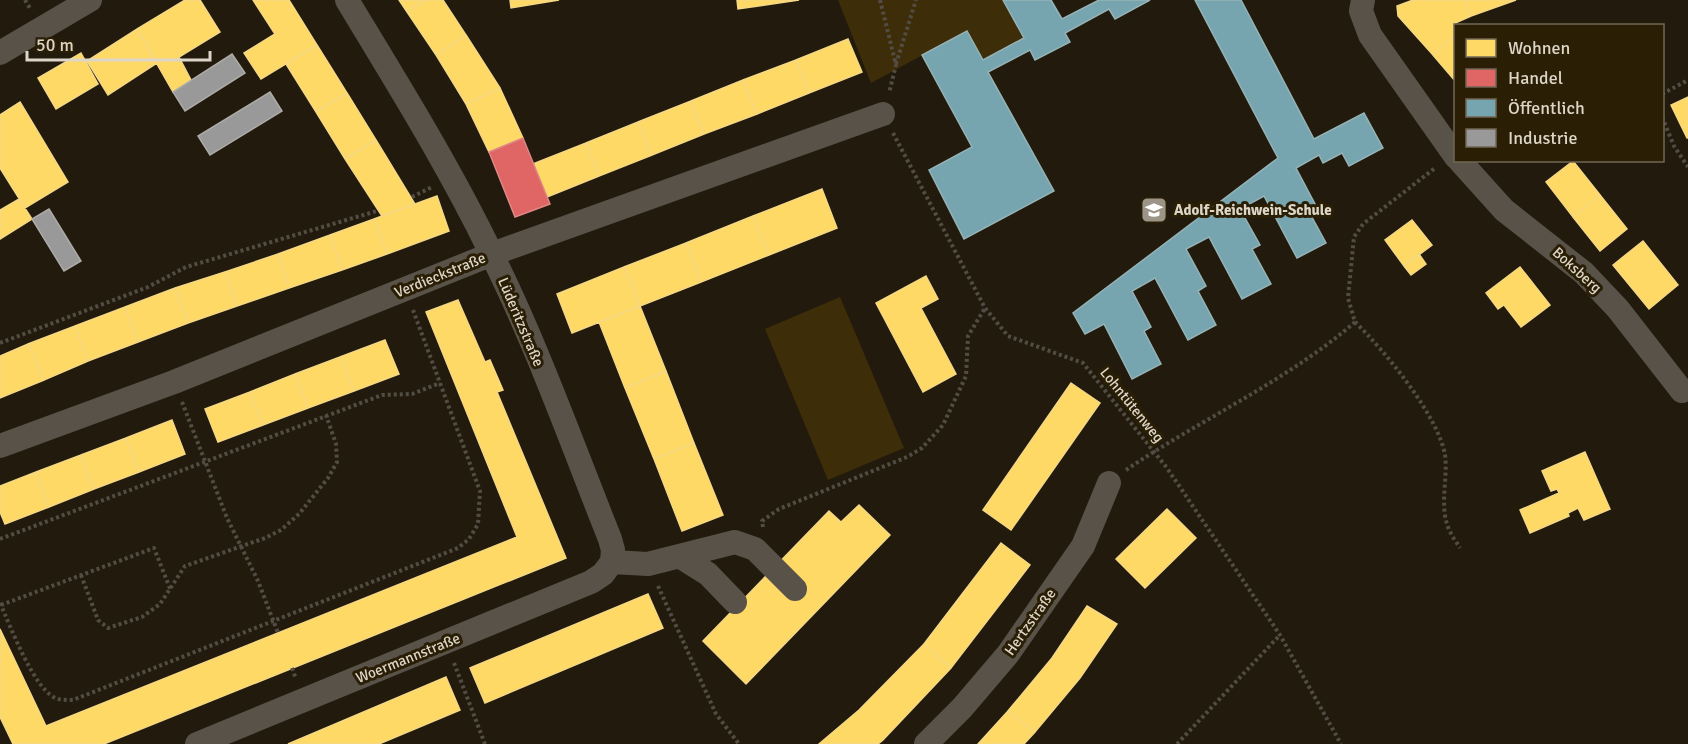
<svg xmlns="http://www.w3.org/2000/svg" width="1688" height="744" font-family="Signika,sans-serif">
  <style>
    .green { fill: #3e2d09 }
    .homes { fill: #ffd966; stroke: #f5d883; stroke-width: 1.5 }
    .shops { fill: #e06666; stroke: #df8783; stroke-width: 1.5 }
    .public { fill: #76a5af; stroke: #95b3b6; stroke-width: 1.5 }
    .industry { fill: #999; stroke: #adaba7; stroke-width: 1.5 }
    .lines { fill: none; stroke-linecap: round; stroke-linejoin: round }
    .path { stroke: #524d44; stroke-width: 4; stroke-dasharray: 3 3; stroke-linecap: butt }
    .minor { stroke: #585249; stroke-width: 24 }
    .labels { text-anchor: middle; stroke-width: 6; stroke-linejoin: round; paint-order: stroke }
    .poi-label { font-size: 15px; font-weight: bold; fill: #ddd5c7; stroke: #2a1e05; text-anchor: start }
    .street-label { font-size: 15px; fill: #ddd5c7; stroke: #2a1e05 }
  </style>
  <rect width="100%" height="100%" fill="#221b0d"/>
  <path class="green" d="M838,0H1003L1024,38L983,60L967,31L871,83Z
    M840,297L904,448L828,480L765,329Z"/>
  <path class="homes" d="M185,0H200L220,32L179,57L191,80L173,92L137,29Z
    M253,0H289L317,45L261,79L244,53L275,34Z
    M399,0H425L407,12Z
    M425,0H443L466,35L436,55L407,12Z
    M510,0H559L511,8Z
    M737,0H799L738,9Z
    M1413,0H1465L1471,16L1453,24L1456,35L1433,55L1398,16L1397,6Z
    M1465,0H1516L1471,16Z
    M137,29L157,63L108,95L87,61Z
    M466,35L500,88L466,104L436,55Z
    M1456,35V82L1433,55Z
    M848,39L862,72L809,93L796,60Z
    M317,45L347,93L316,112L286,64Z
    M81,53L98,84L56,109L38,78Z
    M796,60L809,93L757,114L743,80Z
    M743,80L757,114L704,134L691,101Z
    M500,88L523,138L489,152L466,104Z
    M347,93L376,140L345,159L316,112Z
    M1688,97V138H1687L1671,105Z
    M691,101L704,134L652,155L638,122Z
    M20,102L68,182L25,208L0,168V115Z
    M638,122L652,155L599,176L586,143Z
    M376,140L415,204L382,216L345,159Z
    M586,143L599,176L547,197L533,164Z
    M1573,161L1600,195L1573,217L1546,182Z
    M822,189L837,228L769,255L753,216Z
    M1600,195L1627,229L1600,251L1573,217Z
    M437,196L449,231L387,254L374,219Z
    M19,199L32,219L0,239V210Z
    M753,216L769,255L701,282L686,243Z
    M374,219L387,254L342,270L330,235Z
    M1412,220L1432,245L1404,266L1385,240Z
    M330,235L342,270L289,288L278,254Z
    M1643,241L1678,285L1649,309L1613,265Z
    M686,243L701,282L640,306L624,267Z
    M278,254L289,288L237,306L225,272Z
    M1419,254L1426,264L1411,275L1404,266Z
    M624,267L640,306L572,333L557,294Z
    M1520,267L1550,305L1521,327L1504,305L1498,309L1486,293Z
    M225,272L237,306L188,323L175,288Z
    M926,276L938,299L921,308L956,374L923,392L876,303Z
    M175,288L188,323L138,342L125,307Z
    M458,300L485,362L490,360L503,390L497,392L566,558L104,744H13L0,717V629L46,726L517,537L426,312Z
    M640,306L666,371L625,388L599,322Z
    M125,307L138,342L88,361L75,326Z
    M75,326L88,361L44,380L28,344Z
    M385,340L399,374L354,391L340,357Z
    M28,344L44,380L0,398V356Z
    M340,357L354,391L308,408L295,374Z
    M666,371L694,443L654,459L625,388Z
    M295,374L308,408L263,425L250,392Z
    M1071,383L1100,403L1011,530L983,510Z
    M250,392L263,425L218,442L205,409Z
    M172,420L185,454L139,472L126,438Z
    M126,438L139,472L94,489L81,455Z
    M694,443L723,515L682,531L654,459Z
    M1585,452L1610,509L1584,520L1578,508L1568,513L1569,516L1530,533L1520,510L1559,493L1557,489L1551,491L1542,471Z
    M81,455L94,489L49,507L36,472Z
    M36,472L49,507L5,524L0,512V486Z
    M859,505L890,535L746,684L703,641L829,511L841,522Z
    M1167,509L1196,538L1145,588L1116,559Z
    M1001,543L1030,565L951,668L924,644Z
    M648,594L663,628L485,703L470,668Z
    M1087,606L1117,624L1080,678L1035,732L1008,711L1052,658Z
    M924,644L951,668L883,740L878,744H819L859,710Z
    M446,677L460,710L379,744H288Z
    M1008,711L1035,732L1024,744H978Z"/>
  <path class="shops" d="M523,138L550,204L515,217L489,152Z"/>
  <path class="public" d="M1003,0H1051L1062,19L1099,0H1150L1115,19L1109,9L1065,33L1070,42L1035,60L1030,50L988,72L1054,191L964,239L929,170L972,147L922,55L967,31L983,60L1024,38Z
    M1195,0H1241L1314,139L1364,113L1383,148L1349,166L1342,153L1323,163L1319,155L1296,168L1315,204L1307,208L1326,243L1297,258L1264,196L1240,209L1260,245L1252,249L1271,284L1242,299L1209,237L1186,249L1206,286L1198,291L1216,325L1188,340L1155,278L1132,291L1151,327L1144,331L1161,364L1132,379L1104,324L1085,334L1073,313L1278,158Z"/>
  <path class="industry" d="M232,54L245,73L185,111L173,92Z
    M270,92L282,111L210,155L198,136Z
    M49,209L81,261L64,271L32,219Z"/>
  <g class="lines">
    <path class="path" d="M25,0L31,10
      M880,0L896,65L889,93
      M896,64L916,0
      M1662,94L1688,80
      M1662,117L1674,146L1688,167
      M893,133L985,308L1008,336L1083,363L1167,468L1280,635L1341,744
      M412,197L432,187
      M1355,322C1384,350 1438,415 1445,455C1448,477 1440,502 1447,524C1449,532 1455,540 1460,548
      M0,343L148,287L186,267L377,211
      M182,402L227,518L258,581L278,633
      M1126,470C1201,419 1287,381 1355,322L1348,298L1354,237L1363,224L1435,168
      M763,527L762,521L779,509L907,457L922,448L943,425L966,376L968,336L985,308
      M0,539L382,395L412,394L440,383
      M81,575L98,620L108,628L142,617L160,604L185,566L265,538L281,530L299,514L328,478L337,462L336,444L326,415
      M658,586L716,714L739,744
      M0,603C10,625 35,693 58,699C63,700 68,700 73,700L458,548L469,539L478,524L480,491L413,310
      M1,605L154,548L171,591
      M454,663L485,744
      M292,668L296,679
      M1177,744L1279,636"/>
    <path class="minor" d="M347,0C397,83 449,166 491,253C537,345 572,444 610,539L613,550L612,562
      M1363,0L1361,11L1370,35L1456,157
      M0,53L90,0
      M1459,160L1504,210L1584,273L1618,309L1682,391
      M0,446L174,382L492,254L883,114
      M681,557L708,574L735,602
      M612,562L648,564L735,542L755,549L795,589
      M197,744L591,582L603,574L612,562
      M926,744L962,708L1008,654L1083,546L1109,483"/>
  </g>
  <defs>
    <symbol id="school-square" viewBox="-11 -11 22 22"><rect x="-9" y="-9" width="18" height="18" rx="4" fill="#9c9486" stroke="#2a1e05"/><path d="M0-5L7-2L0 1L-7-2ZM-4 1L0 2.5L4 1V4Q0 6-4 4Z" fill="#fff"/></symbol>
  </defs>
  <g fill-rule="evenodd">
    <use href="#school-square" x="1139" y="195" width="30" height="30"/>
  </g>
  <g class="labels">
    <g class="poi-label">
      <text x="1174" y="215">Adolf-Reichwein-Schule</text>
    </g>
    <g class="street-label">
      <text transform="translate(1577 270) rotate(42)" y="5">Boksberg</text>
      <text transform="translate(440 275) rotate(-22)" y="5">Verdieckstraße</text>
      <text transform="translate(521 322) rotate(67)" y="5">Lüderitzstraße</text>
      <text transform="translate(1132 405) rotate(51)" y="5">Lohntütenweg</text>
      <text transform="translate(1030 622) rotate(-55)" y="5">Hertzstraße</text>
      <text transform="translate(408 658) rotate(-22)" y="5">Woermannstraße</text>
    </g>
  </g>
  <rect x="1454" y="24" width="210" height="138" fill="#2a1e05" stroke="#726753" stroke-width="1.5"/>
  <rect x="1466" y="39" width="30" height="18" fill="#ffd966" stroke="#726753" stroke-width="1.5"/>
  <text x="1508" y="54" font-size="18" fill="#ddd5c7">Wohnen</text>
  <rect x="1466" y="69" width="30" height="18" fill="#e06666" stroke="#726753" stroke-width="1.5"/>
  <text x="1508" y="84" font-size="18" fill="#ddd5c7">Handel</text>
  <rect x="1466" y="99" width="30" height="18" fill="#76a5af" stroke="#726753" stroke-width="1.5"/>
  <text x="1508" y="114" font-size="18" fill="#ddd5c7">Öffentlich</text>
  <rect x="1466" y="129" width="30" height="18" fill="#999999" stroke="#726753" stroke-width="1.5"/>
  <text x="1508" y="144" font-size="18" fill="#ddd5c7">Industrie</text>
  <path d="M27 51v9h183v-9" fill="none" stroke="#ddd5c7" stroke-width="3"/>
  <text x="36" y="51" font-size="18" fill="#ddd5c7" stroke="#2a1e05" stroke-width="4.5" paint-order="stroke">50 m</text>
</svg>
